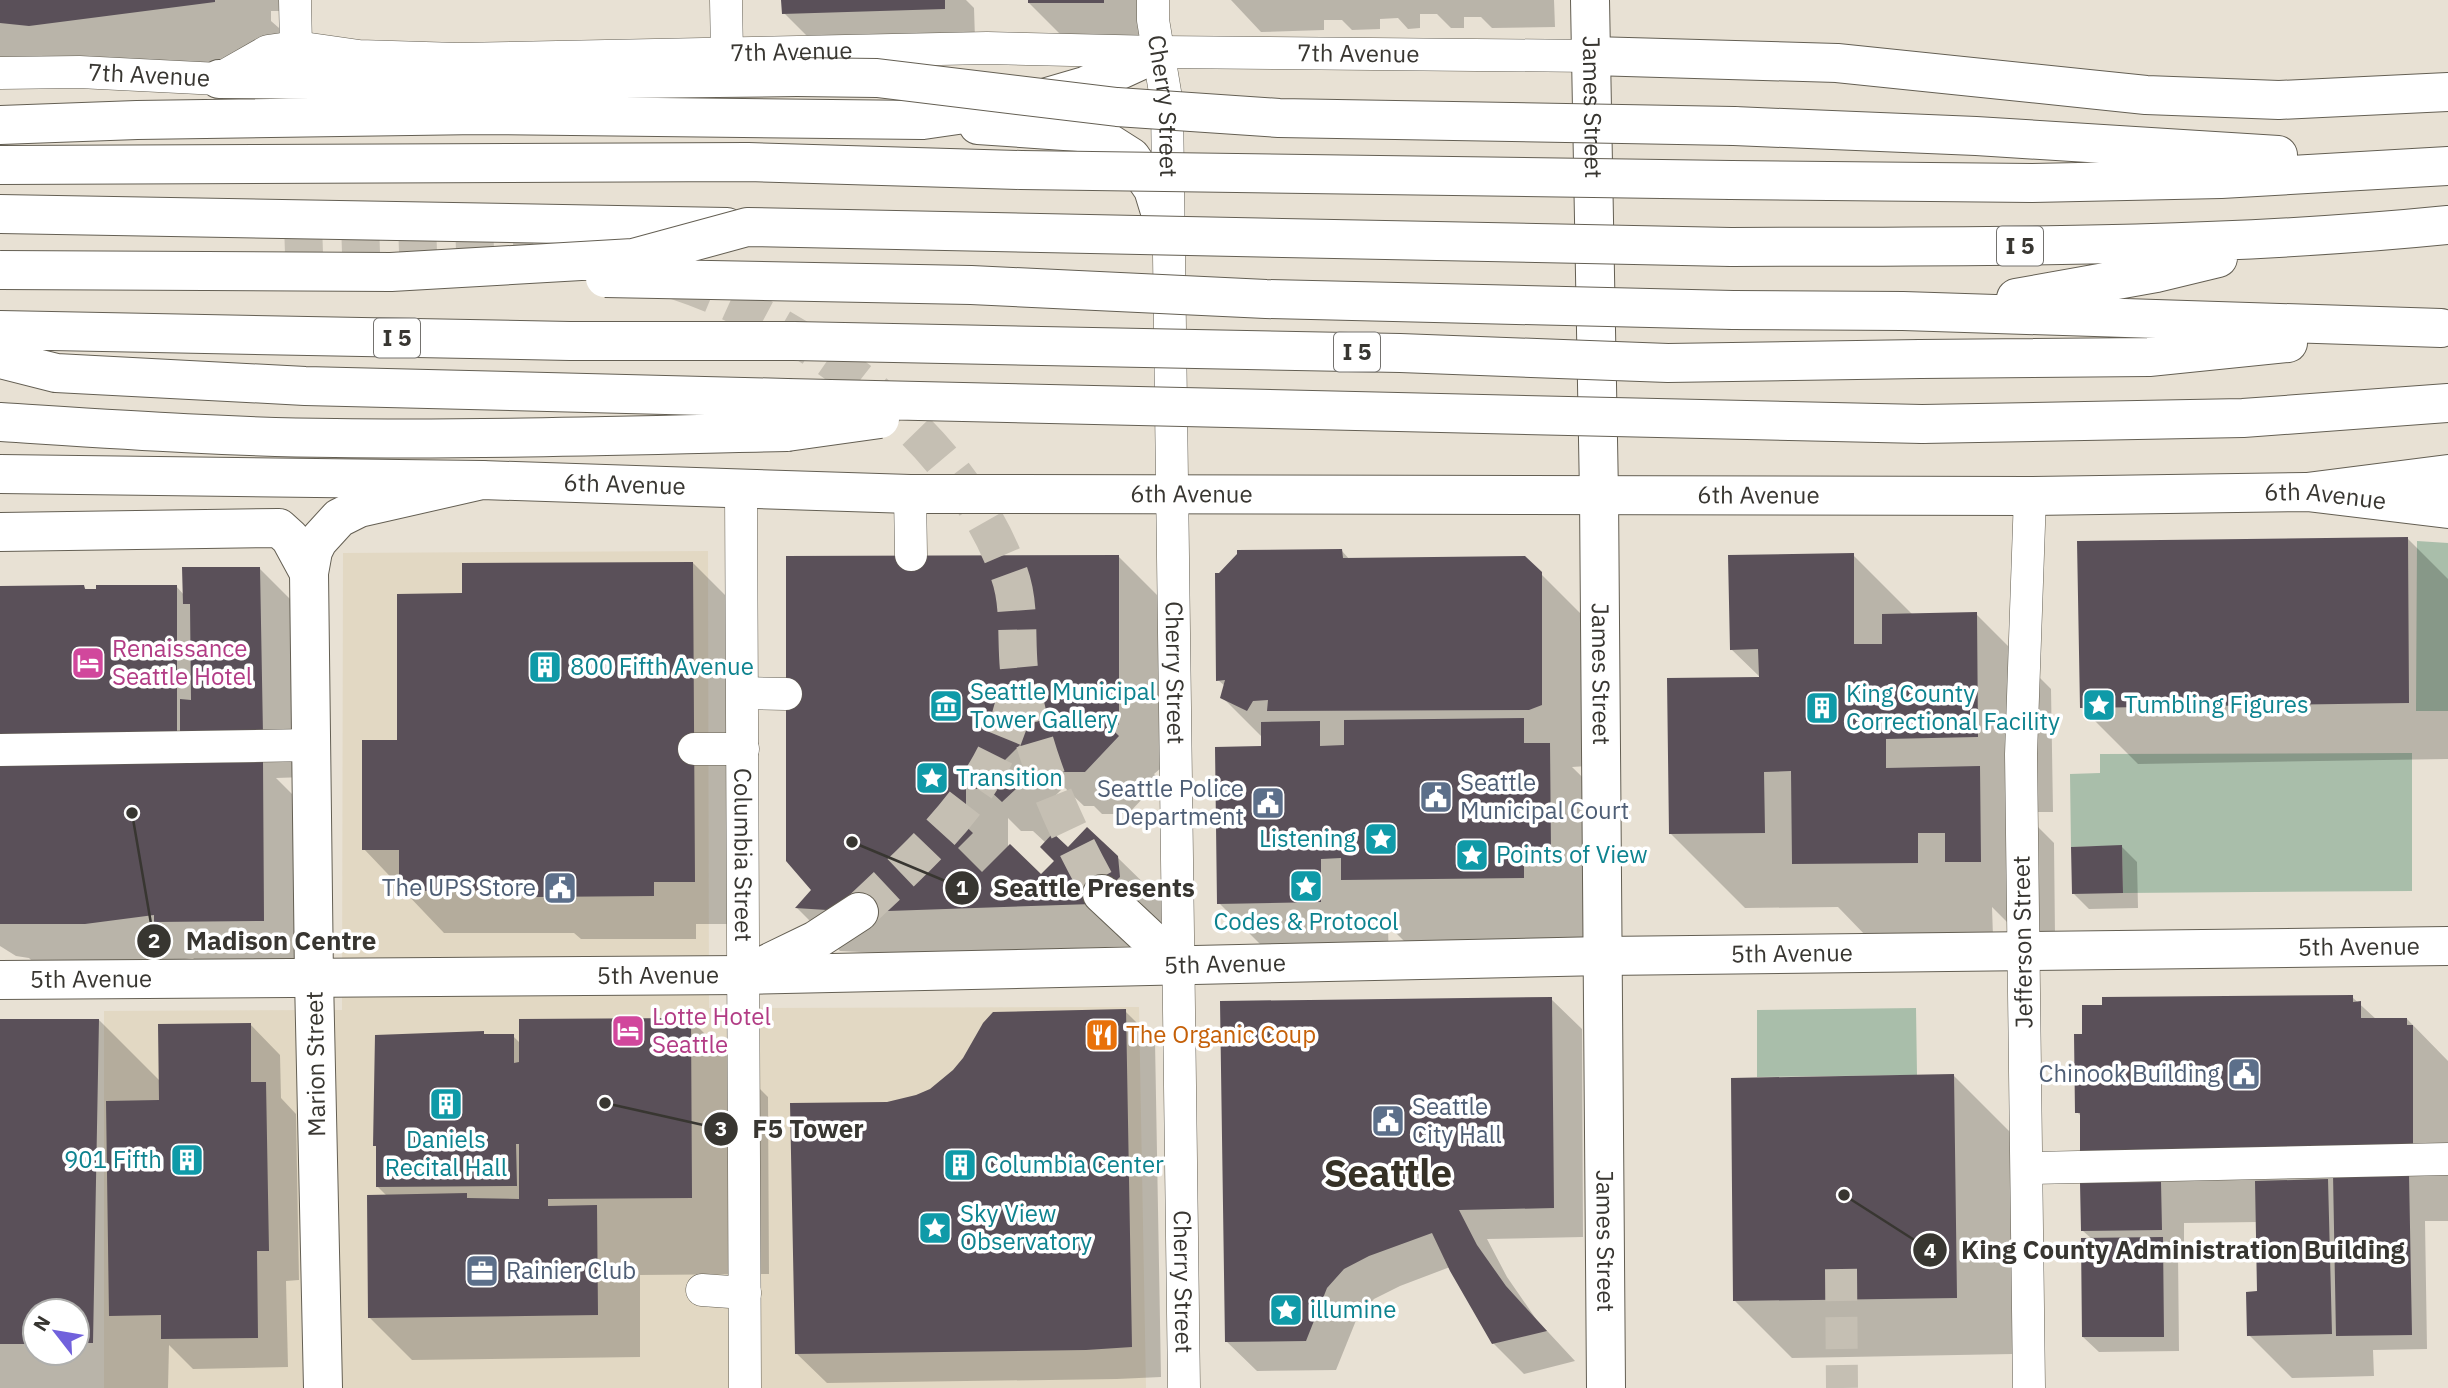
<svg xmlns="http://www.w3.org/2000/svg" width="2448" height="1388" font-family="'IBM Plex Sans',sans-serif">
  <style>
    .built { fill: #e2d8c3 }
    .green { fill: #a9beaa }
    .shadow { fill: #0003; fill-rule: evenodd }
    .building { fill: #5a5059 }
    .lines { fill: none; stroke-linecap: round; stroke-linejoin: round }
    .minor-tunnel { stroke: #c5bfb3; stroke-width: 32; stroke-dasharray: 32 16; stroke-linecap: butt }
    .highway-tunnel { stroke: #c5bfb3; stroke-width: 38; stroke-dasharray: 38 19; stroke-linecap: butt }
    .minor-casing { stroke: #645f53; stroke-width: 33 }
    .major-casing { stroke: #645f53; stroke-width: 40 }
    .highway-casing { stroke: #645f53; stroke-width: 40 }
    .minor { stroke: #fff; stroke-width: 32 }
    .major { stroke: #fff; stroke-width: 38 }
    .highway { stroke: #fff; stroke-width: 38 }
    .highway-bridge-casing { stroke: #645f53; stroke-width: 40; stroke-linecap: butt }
    .highway-bridge { stroke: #fff; stroke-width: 38 }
    .labels { text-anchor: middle; stroke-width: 7; stroke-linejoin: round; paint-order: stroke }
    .shield { fill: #fff; stroke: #74726f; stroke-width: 2 }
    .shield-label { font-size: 23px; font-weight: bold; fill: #383631 }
    .street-label { font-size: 24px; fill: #383631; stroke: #fff }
    .hotel-label { font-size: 24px; fill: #b23c85; stroke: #fff; text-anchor: start }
    .culture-label { font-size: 24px; fill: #0d838f; stroke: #fff; text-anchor: start }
    .service-label { font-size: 24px; fill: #4e5e75; stroke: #fff; text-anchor: start }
    .food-label { font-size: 24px; fill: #c56008; stroke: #fff; text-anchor: start }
    .town-label { font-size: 38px; font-weight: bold; fill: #363126; stroke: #fff }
    .leader { fill: none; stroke: #383631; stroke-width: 2.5 }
    .callout-dot { fill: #383631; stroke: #fff; stroke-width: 2.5 }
    .mark-label { font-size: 21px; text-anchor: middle; font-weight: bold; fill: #fff }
    .callout-label { font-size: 26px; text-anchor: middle; font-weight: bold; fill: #383631; stroke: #fff; stroke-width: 7; stroke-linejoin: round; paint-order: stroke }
  </style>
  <rect width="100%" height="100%" fill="#e8e1d4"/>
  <path class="built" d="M708,551L709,1008L1139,1007L1146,1388H104V1011L342,1010L343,553Z"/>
  <path class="green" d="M2417,541L2448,543V711H2416Z
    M2412,753V891L2123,893L2122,846L2071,847L2070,774L2100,773V754Z
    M1916,1008L1917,1075L1757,1077V1010Z"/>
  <path class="shadow" d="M0,0H283V11H271V21L279,28L282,57L87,82L0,74Z
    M783,0H966L974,8L975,39L895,41L888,34L807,36L784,13Z
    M1029,0H1147L1146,45L1072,46L1029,3Z
    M1231,0H1554L1555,27L1492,28L1481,17H1464V28H1451L1437,14H1420V28L1408,29L1398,18L1380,19V29L1352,30L1342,20H1324V30L1261,32Z
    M2407,538L2448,579V759L2138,764L2081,707Z
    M1342,551L1350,560L1524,557L1598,631L1587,766L1572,767L1618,812L1591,945L1411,948L1388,925L1389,970L1287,971L1219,903L1263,748V738L1222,697L1225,686L1218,680Z
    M1853,555L1913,615L1976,614L2051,689L2053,812H2023L2054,843L2055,936L2022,937L1992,907L1993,937L1869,939L1838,907L1745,908L1670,833L1761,678L1731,649Z
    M1118,556L1161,599V768L1154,774L1160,780L1128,814H1102L1094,806H1084L1064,787L1045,806L1046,819L1059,832L1054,836L1068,849L1117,857L1161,900L1162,920L1136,946L903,954L840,951L797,908ZM1008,818L1021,831H1033L1046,843L1056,861L1042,876L1008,848Z
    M693,563L736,606L737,924H696V939H581L574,933H444L364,849L399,742L464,595Z
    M259,568L302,611L305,777L276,778L305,807L306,963L199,964L193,958L129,966H37L29,958L16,956L0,946V588L84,587L87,591L176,586L184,595Z
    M2122,847L2137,862L2138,908L2089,909L2074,894Z
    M2352,997L2377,1020L2407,1019L2448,1061V1221H2425L2427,1349L2373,1350L2374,1376L2292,1378L2249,1335L2259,1293L2258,1222L2184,1223V1252H2178L2179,1351L2099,1352L2083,1337L2092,1239L2083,1231L2111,1185L2082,1155L2081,1116L2077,1112Z
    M1551,999L1582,1029L1583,1237L1487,1239L1507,1277L1536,1319L1575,1361L1524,1374L1493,1343L1450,1267L1400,1286L1374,1299L1357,1318L1336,1370L1257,1371L1226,1341Z
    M1125,1011L1155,1041L1161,1377L1117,1379L827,1383L796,1353L887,1103L917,1097Z
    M0,1020H99L161,1082L250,1024L280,1055L281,1098L296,1114L299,1280L286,1281L288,1367L193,1369L169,1345L168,1388H0ZM35,1311H77V1353H35Z
    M691,1020L768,1097L769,1274L640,1275V1357L412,1360L369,1317L387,1196L378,1187L377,1147L375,1145L483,1033L486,1036H513L520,1043Z
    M1954,1076L2011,1133L2013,1354L1792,1358L1735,1301Z"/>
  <path class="building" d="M0,0H215V2L29,26L0,23Z
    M781,0H945V9L782,14Z
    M1028,0H1104V3H1028Z
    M2408,537L2409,703L2080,708L2077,541Z
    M1342,549L1343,558L1525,556L1542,572V705L1529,710L1267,711L1268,700L1253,701L1247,711L1220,698L1225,680L1216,681L1215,573H1219L1237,554V550Z
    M1854,553V644H1882V614L1977,612L1978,737L1886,739V768L1980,766L1981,862H1945V833H1918V863L1792,864L1791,771L1764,772L1765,833L1669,834L1667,678L1759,677L1758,649L1730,650L1728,555Z
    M1119,555V724L1113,730L1119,736L1085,772H1057L1051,764H1040L1020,745L1002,763L1003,774L1017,788L1002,802L988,789H976L966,778V812L958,819L973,833L958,848L982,872L1010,844L1041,874L1054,861L1040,847L1053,833L1068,847L1087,827L1118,856L1120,877L1092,904L859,912L795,908L811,890L786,861V556Z
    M693,562L695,882H654V896L536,897V890L399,891V850H362V740H397V594L462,593V563Z
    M182,567H260L263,735L180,737V699L191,700L190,604H183Z
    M84,585L85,589H96V585H177V737L0,739V586Z
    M1524,718V743H1550L1551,849H1524V878L1341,880V858L1321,859V902L1217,904L1215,747L1261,746V722L1320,721V746L1344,745V720Z
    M210,755V763L263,762L264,921L154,922V915L85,924H0V764Z
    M2122,845L2123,893L2072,894L2071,847Z
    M2353,995V1002L2361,1001V1018H2407V1025H2413V1153L2080,1156V1113H2075L2074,1034H2082V1005H2102V997Z
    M1552,997L1554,1208L1459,1210L1477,1245L1506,1286L1547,1331L1492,1344L1450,1271L1432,1233L1369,1256L1344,1269L1327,1288L1306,1341L1225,1342L1220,1001Z
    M1126,1009L1132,1347L1086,1350L795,1354L790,1103L887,1102L916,1095L930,1089L953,1070L963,1058L983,1023L993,1012Z
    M691,1018L692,1198L548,1199V1206L597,1205L598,1315L368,1318L367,1195L467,1193V1198L519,1199V1144H516L517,1186L376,1187V1146H373L375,1035L484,1031V1034H514V1063L519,1062V1019Z
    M0,1019H99L93,1343H77V1311H35V1344H0Z
    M251,1023V1082H266L269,1251H257L258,1338L161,1339V1315L109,1316L106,1101L159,1100L158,1024Z
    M1954,1074L1957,1298L1733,1301L1731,1078Z
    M2409,1173L2412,1335L2336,1336L2333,1174Z
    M2328,1179L2332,1334L2247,1336L2246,1292L2257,1291L2255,1181Z
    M2161,1182L2162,1230L2081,1231L2080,1183Z
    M2163,1237L2164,1337H2082L2081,1238Z"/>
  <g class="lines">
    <path class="minor-tunnel" d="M1841,1269L1842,1388"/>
    <path class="highway-tunnel" d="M285,254L494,247L533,249
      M677,281C807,324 962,439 1009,573C1022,608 1014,647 1021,683C1034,759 1064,827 1102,894
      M859,912C929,846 1000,786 1018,687"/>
    <defs>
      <g id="minor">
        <path d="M295,0L296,47"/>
        <path d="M726,0L727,54"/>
        <path id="s1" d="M1153,0V20L1167,104L1184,1388"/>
        <path id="s2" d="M0,73L79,72L219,79L268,51L296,47L359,56L458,59L987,48L1159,52L1592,56"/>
        <path id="s3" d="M741,487L745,1388"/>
        <path d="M910,494L911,555"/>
        <path d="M743,693L786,694"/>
        <path d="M694,749H743"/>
        <path d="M0,750L312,745"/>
        <path d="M2027,1168L2448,1159"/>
        <path d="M702,1290L745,1293"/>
        <path d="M2029,1388L2021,754L2030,496"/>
      </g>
      <g id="major">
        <path id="s4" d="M1590,0L1599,494L1606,1388"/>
        <path d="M0,532L279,528L290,538L309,573"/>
        <path id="s5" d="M0,980L744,975L1603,956L2448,946"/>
        <path id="s6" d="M323,1388L314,978L309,573L313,551L318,541L339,518L359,508L482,480L910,494H1009L2030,496L2307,492L2448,509"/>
      </g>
      <path id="highway" d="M1592,56L1837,63L2146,95L2279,100L2448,92
        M219,79L453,81L797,77
        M0,125L137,120L480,115L923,120L1013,107L1085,86L1159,52
        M978,125L1079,132L1109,143L1131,157L1153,189L1168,238
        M1734,126L1976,136L2278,155
        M0,165L748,162L1021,170
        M1731,180L2032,183L2221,179L2448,166
        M0,214L727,227
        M1731,247C1970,246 2210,249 2448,225
        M2016,298L2156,273L2218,258
        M1733,310L1903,311L2441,328
        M0,330L570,341H794
        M0,359L56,373L305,386L787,398
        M1920,359L2149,357L2288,343
        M0,422C111,429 223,437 335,438C485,440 636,435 787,432
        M1922,424L2243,418L2448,403
        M0,474L482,480
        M2307,492L2448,474
        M1102,894L1180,967
        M744,975L816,940L859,912"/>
    </defs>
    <use href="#minor" class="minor-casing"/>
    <use href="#major" class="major-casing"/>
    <use href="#highway" class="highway-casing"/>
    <use href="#minor" class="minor"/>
    <use href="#major" class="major"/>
    <use href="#highway" class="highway"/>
    <defs>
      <path id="highway-bridge" d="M797,77L877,78L1117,107L1279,118L1734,126
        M1021,170L1731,180
        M0,270L391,272L633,258L747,227L1731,247
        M605,278L971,285L1266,299L1733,310
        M794,341L1400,353L1668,363L1920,359
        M787,398L1922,424
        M787,432L880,419"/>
    </defs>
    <use href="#highway-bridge" class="highway-bridge-casing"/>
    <use href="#highway-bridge" class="highway-bridge"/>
  </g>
  <defs>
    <symbol id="hotel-square" viewBox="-11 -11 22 22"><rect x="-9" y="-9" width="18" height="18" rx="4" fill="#d1479c" stroke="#fff"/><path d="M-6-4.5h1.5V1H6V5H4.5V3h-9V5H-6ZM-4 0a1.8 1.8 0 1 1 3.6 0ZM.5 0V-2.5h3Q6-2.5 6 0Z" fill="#fff"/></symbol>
    <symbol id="building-square" viewBox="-11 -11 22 22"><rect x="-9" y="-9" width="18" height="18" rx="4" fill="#0f9aa8" stroke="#fff"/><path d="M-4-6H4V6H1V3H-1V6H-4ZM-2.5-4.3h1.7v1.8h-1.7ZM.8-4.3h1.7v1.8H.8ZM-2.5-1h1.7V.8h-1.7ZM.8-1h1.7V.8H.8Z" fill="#fff"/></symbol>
    <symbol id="sight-square" viewBox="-11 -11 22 22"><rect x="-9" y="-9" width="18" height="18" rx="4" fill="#0f9aa8" stroke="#fff"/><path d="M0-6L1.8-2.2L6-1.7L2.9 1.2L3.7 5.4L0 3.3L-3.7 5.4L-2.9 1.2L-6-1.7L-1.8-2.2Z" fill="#fff"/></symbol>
    <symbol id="museum-square" viewBox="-11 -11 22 22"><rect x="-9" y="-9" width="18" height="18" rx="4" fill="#0f9aa8" stroke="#fff"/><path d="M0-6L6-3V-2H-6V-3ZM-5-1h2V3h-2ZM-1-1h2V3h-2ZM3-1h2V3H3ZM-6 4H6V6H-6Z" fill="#fff"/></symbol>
    <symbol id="civic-square" viewBox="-11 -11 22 22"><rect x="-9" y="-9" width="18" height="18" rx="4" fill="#5c6f8a" stroke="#fff"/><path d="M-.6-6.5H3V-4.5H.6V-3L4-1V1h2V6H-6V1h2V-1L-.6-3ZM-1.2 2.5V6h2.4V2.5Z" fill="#fff"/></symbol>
    <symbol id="restaurant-square" viewBox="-11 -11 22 22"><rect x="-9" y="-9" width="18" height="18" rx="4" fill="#e8710a" stroke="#fff"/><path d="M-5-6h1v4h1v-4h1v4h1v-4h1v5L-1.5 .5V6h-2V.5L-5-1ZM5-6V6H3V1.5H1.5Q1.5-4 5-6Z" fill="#fff"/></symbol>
    <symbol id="office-square" viewBox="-11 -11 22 22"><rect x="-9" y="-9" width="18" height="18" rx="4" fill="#5c6f8a" stroke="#fff"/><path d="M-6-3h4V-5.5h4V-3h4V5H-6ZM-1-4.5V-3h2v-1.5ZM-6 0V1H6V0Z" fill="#fff"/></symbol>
  </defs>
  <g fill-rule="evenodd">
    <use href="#hotel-square" x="69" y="644" width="38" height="38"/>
    <use href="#building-square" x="526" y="648" width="38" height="38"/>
    <use href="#sight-square" x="2080" y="686" width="38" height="38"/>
    <use href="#museum-square" x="927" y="687" width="38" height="38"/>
    <use href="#building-square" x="1803" y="689" width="38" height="38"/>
    <use href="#sight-square" x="913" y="759" width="38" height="38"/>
    <use href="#civic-square" x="1417" y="778" width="38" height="38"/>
    <use href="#civic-square" x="1249" y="784" width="38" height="38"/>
    <use href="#sight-square" x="1362" y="820" width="38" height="38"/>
    <use href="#sight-square" x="1453" y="836" width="38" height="38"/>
    <use href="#sight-square" x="1287" y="867" width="38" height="38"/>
    <use href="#civic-square" x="541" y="869" width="38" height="38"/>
    <use href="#hotel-square" x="609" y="1012" width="38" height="38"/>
    <use href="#restaurant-square" x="1083" y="1016" width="38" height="38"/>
    <use href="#civic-square" x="2225" y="1055" width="38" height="38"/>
    <use href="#building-square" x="427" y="1085" width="38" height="38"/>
    <use href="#civic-square" x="1369" y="1102" width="38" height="38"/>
    <use href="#building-square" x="168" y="1141" width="38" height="38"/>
    <use href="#building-square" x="941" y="1146" width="38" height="38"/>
    <use href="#sight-square" x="916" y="1209" width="38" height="38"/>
    <use href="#office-square" x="463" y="1252" width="38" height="38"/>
    <use href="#sight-square" x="1267" y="1291" width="38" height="38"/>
  </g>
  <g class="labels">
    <g class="shield">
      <rect x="1997" y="226.5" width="46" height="39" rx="5"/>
      <rect x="374" y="318.5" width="46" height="39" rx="5"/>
      <rect x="1334" y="332.5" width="46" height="39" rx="5"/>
    </g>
    <g class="shield-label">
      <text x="2020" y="254">I 5</text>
      <text x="397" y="346">I 5</text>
      <text x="1357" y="360">I 5</text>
    </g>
    <g class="street-label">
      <text dy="8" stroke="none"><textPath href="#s2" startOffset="800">7th Avenue</textPath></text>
      <text dy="8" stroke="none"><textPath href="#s2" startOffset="1367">7th Avenue</textPath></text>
      <text dy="8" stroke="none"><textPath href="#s2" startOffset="149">7th Avenue</textPath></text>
      <text dy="8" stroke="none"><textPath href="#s1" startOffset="107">Cherry Street</textPath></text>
      <text dy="8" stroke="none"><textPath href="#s4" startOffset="107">James Street</textPath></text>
      <text dy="8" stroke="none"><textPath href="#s6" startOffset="1171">6th Avenue</textPath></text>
      <text dy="8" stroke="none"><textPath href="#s6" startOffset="1738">6th Avenue</textPath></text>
      <text dy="8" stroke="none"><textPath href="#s6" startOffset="2305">6th Avenue</textPath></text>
      <text dy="8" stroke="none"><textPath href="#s6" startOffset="2872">6th Avenue</textPath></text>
      <text dy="8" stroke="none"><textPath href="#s1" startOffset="674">Cherry Street</textPath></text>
      <text dy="8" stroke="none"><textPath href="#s4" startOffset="674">James Street</textPath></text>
      <text dy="8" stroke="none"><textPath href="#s3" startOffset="368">Columbia Street</textPath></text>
      <text transform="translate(2023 942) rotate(-91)" y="8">Jefferson Street</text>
      <text dy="8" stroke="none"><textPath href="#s5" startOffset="2359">5th Avenue</textPath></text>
      <text dy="8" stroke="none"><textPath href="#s5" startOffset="1792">5th Avenue</textPath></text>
      <text dy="8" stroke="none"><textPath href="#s5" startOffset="1225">5th Avenue</textPath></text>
      <text dy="8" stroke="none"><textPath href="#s5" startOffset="658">5th Avenue</textPath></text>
      <text dy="8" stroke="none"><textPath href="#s5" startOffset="91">5th Avenue</textPath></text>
      <text transform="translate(316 1064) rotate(-91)" y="8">Marion Street</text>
      <text dy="8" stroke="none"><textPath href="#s4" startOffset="1241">James Street</textPath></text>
      <text dy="8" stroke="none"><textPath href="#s1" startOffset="1283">Cherry Street</textPath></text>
    </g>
    <g class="hotel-label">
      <text x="112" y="657">Renaissance<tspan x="112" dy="28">Seattle Hotel</tspan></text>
      <text x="652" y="1025">Lotte Hotel<tspan x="652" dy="28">Seattle</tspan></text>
    </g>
    <g class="culture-label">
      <text x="570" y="675">800 Fifth Avenue</text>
      <text x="970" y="700">Seattle Municipal<tspan x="970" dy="28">Tower Gallery</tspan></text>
      <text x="1846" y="702">King County<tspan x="1846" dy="28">Correctional Facility</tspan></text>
      <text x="2124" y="713">Tumbling Figures</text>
      <text x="956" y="786">Transition</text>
      <text x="1356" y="847" text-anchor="end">Listening</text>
      <text x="1496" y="863">Points of View</text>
      <text x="1306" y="930" text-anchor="middle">Codes &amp; Protocol</text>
      <text x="446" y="1148" text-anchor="middle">Daniels<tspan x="446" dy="28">Recital Hall</tspan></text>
      <text x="162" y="1168" text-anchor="end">901 Fifth</text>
      <text x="984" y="1173">Columbia Center</text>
      <text x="960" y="1222">Sky View<tspan x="960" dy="28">Observatory</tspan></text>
      <text x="1310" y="1318">illumine</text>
    </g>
    <g class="service-label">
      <text x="1460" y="791">Seattle<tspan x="1460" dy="28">Municipal Court</tspan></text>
      <text x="1244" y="797" text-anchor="end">Seattle Police<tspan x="1244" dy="28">Department</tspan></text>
      <text x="536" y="896" text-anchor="end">The UPS Store</text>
      <text x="2220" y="1082" text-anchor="end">Chinook Building</text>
      <text x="1412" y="1115">Seattle<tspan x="1412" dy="28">City Hall</tspan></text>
      <text x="506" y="1279">Rainier Club</text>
    </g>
    <g class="food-label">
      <text x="1126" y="1043">The Organic Coup</text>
    </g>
    <g class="town-label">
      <text x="1388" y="1187">Seattle</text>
    </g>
  </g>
  <path class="leader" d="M852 842L962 888M132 813L154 941M605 1103L721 1129M1844 1195L1930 1250"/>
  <g class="callout-dot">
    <circle cx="852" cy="842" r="7"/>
    <circle cx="132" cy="813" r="7"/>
    <circle cx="605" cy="1103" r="7"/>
    <circle cx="1844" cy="1195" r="7"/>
    <circle cx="962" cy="888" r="18"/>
    <circle cx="154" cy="941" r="18"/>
    <circle cx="721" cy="1129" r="18"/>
    <circle cx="1930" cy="1250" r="18"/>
  </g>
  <g class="mark-label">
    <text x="962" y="895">1</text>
    <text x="154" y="948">2</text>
    <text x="721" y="1136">3</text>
    <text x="1930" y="1258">4</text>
  </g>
  <g class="callout-label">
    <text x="1094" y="897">Seattle Presents</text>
    <text x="281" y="950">Madison Centre</text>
    <text x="808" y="1138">F5 Tower</text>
    <text x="2183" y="1259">King County Administration Building</text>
  </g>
  <g transform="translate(56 1332) rotate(301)"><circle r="33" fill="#ffffff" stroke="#afafad" stroke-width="2"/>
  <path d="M0-5L12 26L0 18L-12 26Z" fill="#7161dc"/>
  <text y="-10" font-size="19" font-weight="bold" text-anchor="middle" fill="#383631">N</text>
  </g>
</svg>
